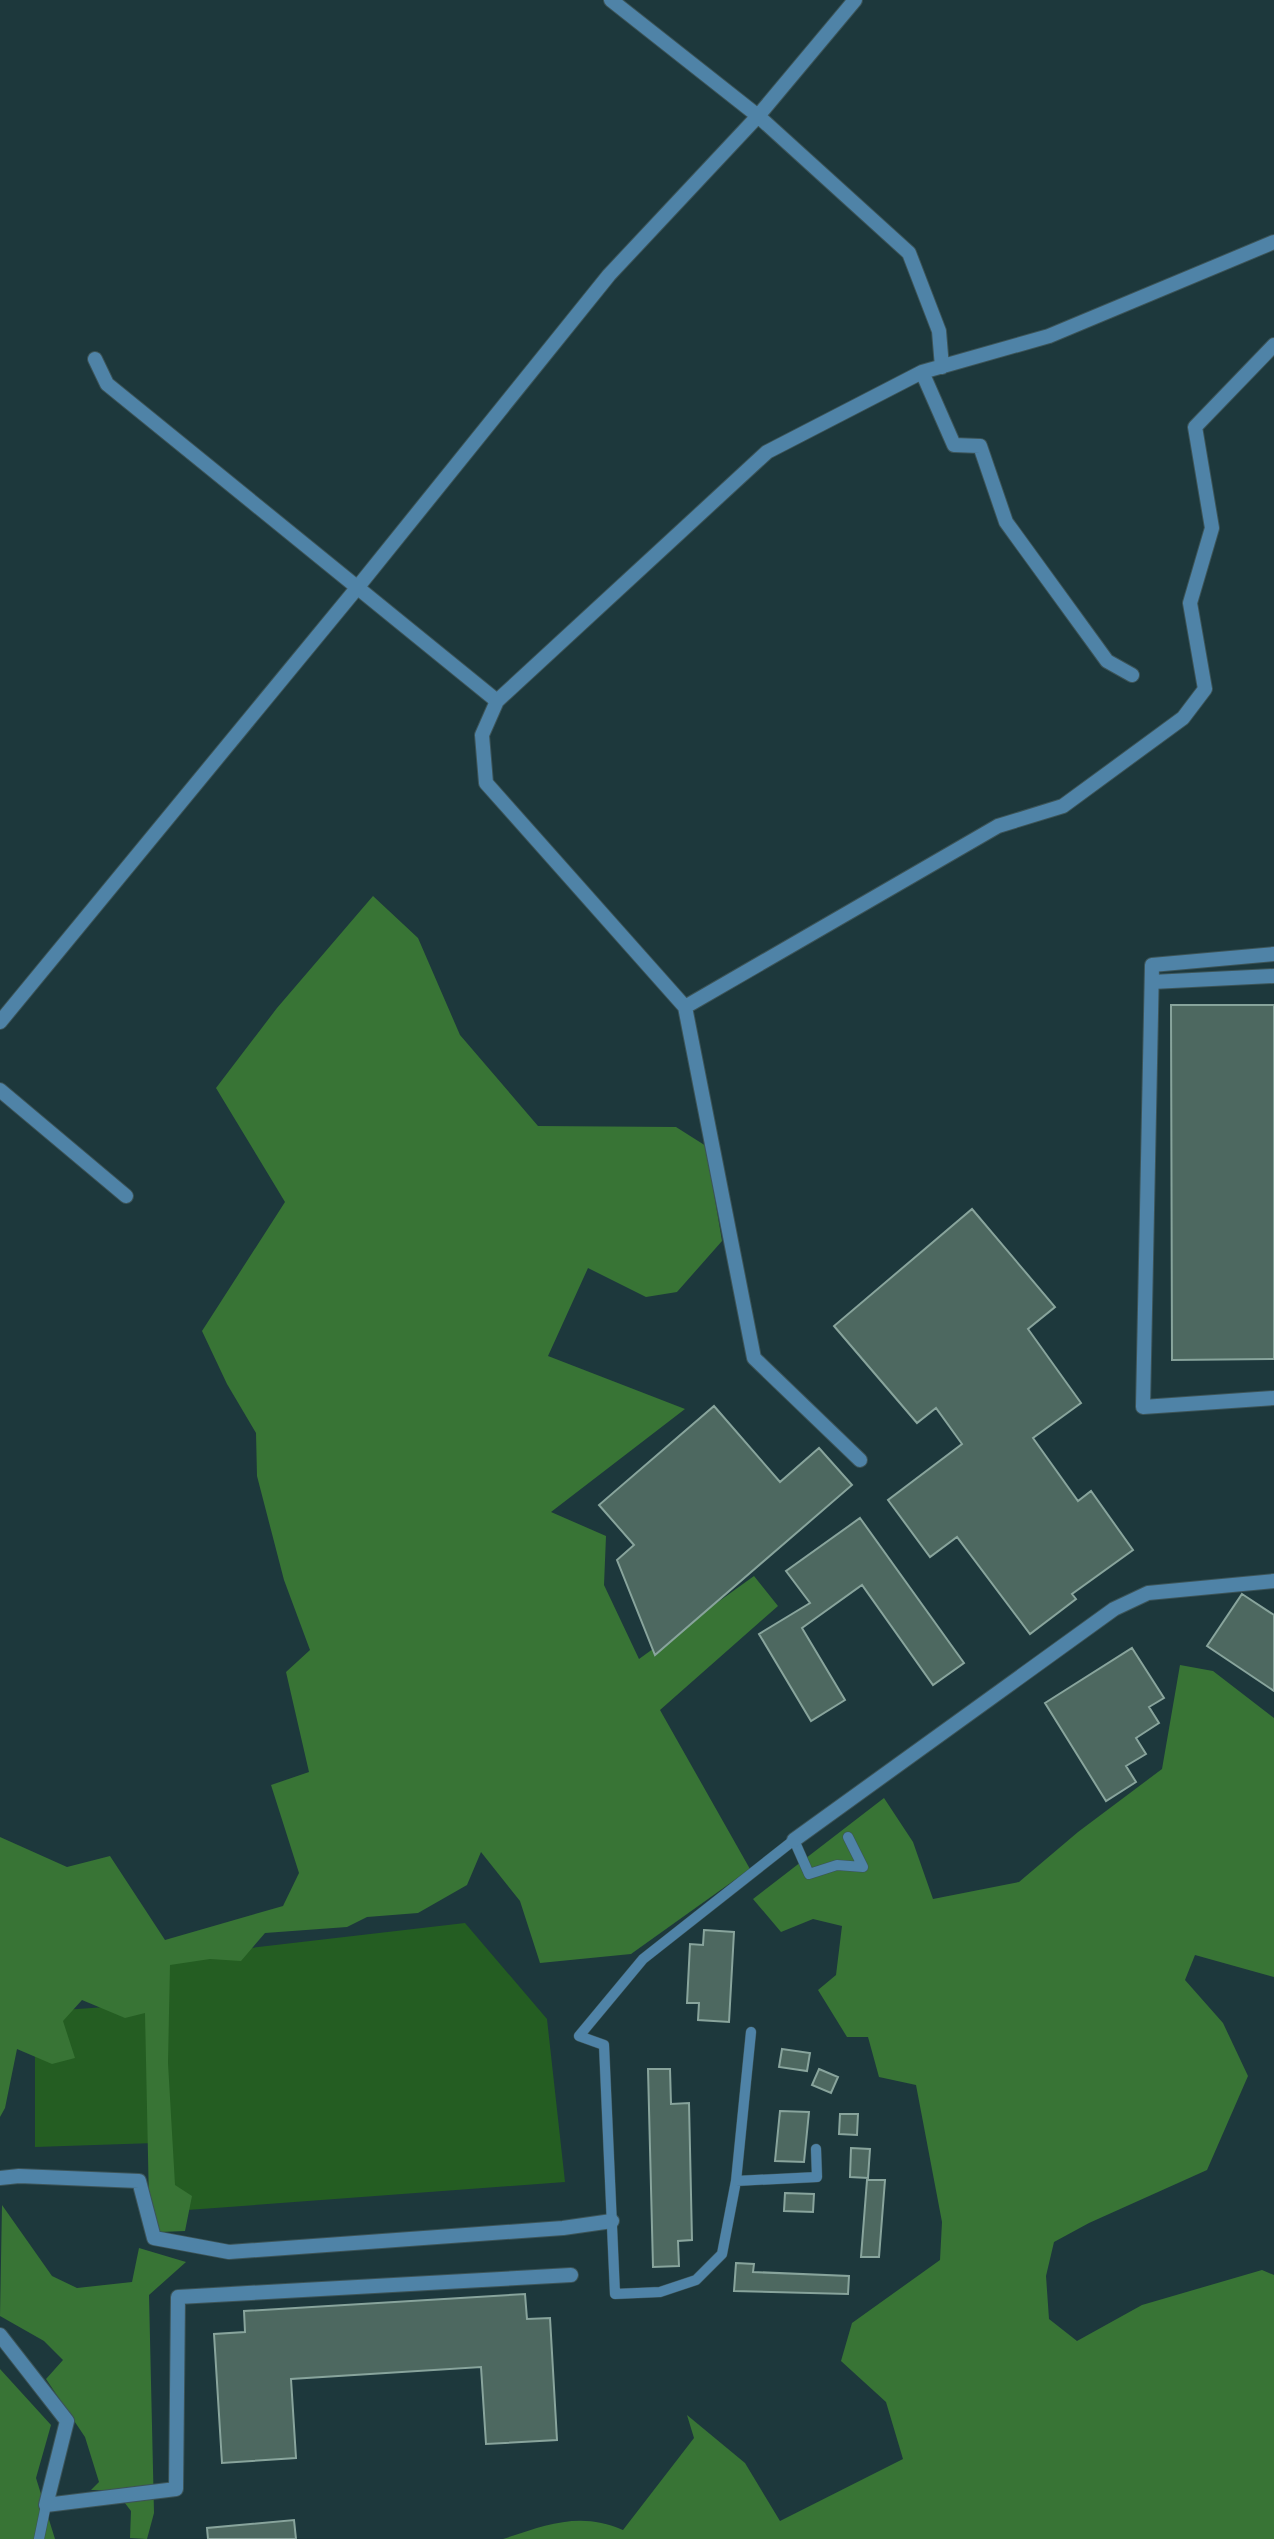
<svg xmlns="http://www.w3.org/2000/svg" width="1274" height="2539" font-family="Poppins,sans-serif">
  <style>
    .green { fill: #245d22 }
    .forest { fill: #387435 }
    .building { fill: #4d6860; stroke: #88a49c; stroke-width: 2 }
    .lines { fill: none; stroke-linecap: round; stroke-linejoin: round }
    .service-casing { stroke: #3c5458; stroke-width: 11 }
    .minor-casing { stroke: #3c5458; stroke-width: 16 }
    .service { stroke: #4f83a7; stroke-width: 10 }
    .minor { stroke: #4f83a7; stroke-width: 14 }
  </style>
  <rect width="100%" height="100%" fill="#1d383c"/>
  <path class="green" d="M465,1923L547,2019L565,2182L160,2212L165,1958Z
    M148,2004L155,2143L35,2147V2012Z"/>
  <path class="forest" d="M373,896L418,938L460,1035L538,1126L676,1127L706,1146L722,1241L677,1292L646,1297L588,1268L548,1356L685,1409L551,1512L606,1536L604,1585L639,1659L754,1576L778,1606L660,1710L750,1869L631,1954L540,1963L520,1901L481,1852L467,1885L418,1913L367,1917L347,1927L265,1933L241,1961L210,1959L170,1965L168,2063L175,2185L192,2196L185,2231L160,2232L149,2203L145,2013L125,2018L82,2000L63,2021L75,2058L52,2064L17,2049L5,2108L0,2117V1837L67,1867L110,1856L165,1940L283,1906L299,1873L271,1785L309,1772L286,1672L310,1650L284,1580L257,1476L256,1433L227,1384L202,1331L285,1202L216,1088L277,1008Z
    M1180,1665L1213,1671L1274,1718V1977L1195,1955L1185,1980L1223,2023L1248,2076L1207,2170L1089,2223L1054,2242L1046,2276L1049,2319L1077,2341L1142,2305L1262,2270L1274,2275V2539H503C546,2525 580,2511 623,2530L694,2438L687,2415L745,2463L780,2521L903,2459L886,2402L841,2361L852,2323L940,2260L942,2222L916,2085L879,2077L868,2037H847L818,1990L836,1975L842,1926L813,1919L781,1932L753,1899L884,1798L913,1842L933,1899L1019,1882L1078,1832L1162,1769Z
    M2,2205L52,2276L77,2288L132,2282L139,2248L186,2262L149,2295L154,2513L147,2539L130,2538L131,2511L115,2490H91L99,2482L85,2437L46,2379L63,2360L44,2341L0,2316Z
    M0,2369L51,2425L36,2478L55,2539H0Z"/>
  <path class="building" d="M1171,1005H1274V1359L1172,1360Z
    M972,1209L1055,1307L1028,1329L1081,1403L1033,1438L1078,1501L1091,1491L1133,1550L1072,1594L1076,1599L1030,1634L957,1537L930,1557L888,1500L962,1444L936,1408L917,1423L834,1326Z
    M714,1406L780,1482L819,1448L852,1485L655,1655L617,1560L634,1545L599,1505Z
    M860,1518L964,1663L933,1685L862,1585L802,1628L845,1700L811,1721L759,1634L810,1603L786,1571Z
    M1242,1594L1274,1615V1691L1207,1646Z
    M1132,1648L1164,1698L1149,1707L1159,1723L1136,1738L1146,1754L1126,1766L1136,1782L1106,1801L1045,1703Z
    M704,1930L734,1932L729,2022L698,2020L699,2003H687L690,1944L703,1945Z
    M782,2049L810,2053L807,2071L779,2067Z
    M648,2069H670L671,2104L689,2103L692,2240L678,2241L679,2266L653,2267Z
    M819,2069L838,2077L831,2093L812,2085Z
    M780,2111L809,2112L804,2162L775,2161Z
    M840,2114H858L857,2135L839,2134Z
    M851,2148L870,2149L868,2178L850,2177Z
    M867,2180H885L879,2257H861Z
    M785,2193L814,2194L813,2212L784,2211Z
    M736,2263L754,2264L753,2272L849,2276L848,2294L734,2291Z
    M525,2294L527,2319L550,2318L557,2440L486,2444L481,2367L291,2379L296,2458L222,2463L214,2334L245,2332L244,2311Z
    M294,2520L296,2539H208L207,2528Z"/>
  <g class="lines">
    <defs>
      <path id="service" d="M751,2032L736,2181L817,2177L816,2149
        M736,2181L722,2254L696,2280L660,2292L615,2294L604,2045L579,2036L643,1959L794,1840L809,1874L837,1865L863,1867L848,1837
        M39,2539L46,2505"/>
      <path id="minor" d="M611,0L758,116L909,253L939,331L942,367
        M1274,242L1049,336L922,372L767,452L497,701L482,735L486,783L685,1007L998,826L1063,806L1183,718L1205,689L1190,603L1212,528L1195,427L1274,345
        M95,359L107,384L497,701
        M922,372L954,445L980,446L1006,522L1107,661L1132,675
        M1274,954L1152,965L1143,1407L1274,1398
        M1152,982L1274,976
        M685,1007L754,1358L860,1460
        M0,1022L357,588L609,275L758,116L855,0
        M0,1090L126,1196
        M794,1840L1114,1609L1148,1593L1274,1581
        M0,2178L19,2176L139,2181L154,2238L229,2252L563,2228L612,2221
        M0,2335L67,2421L46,2505L176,2489L178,2297L571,2275"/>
    </defs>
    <use href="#service" class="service-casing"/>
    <use href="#minor" class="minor-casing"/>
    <use href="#service" class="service"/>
    <use href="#minor" class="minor"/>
  </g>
</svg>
